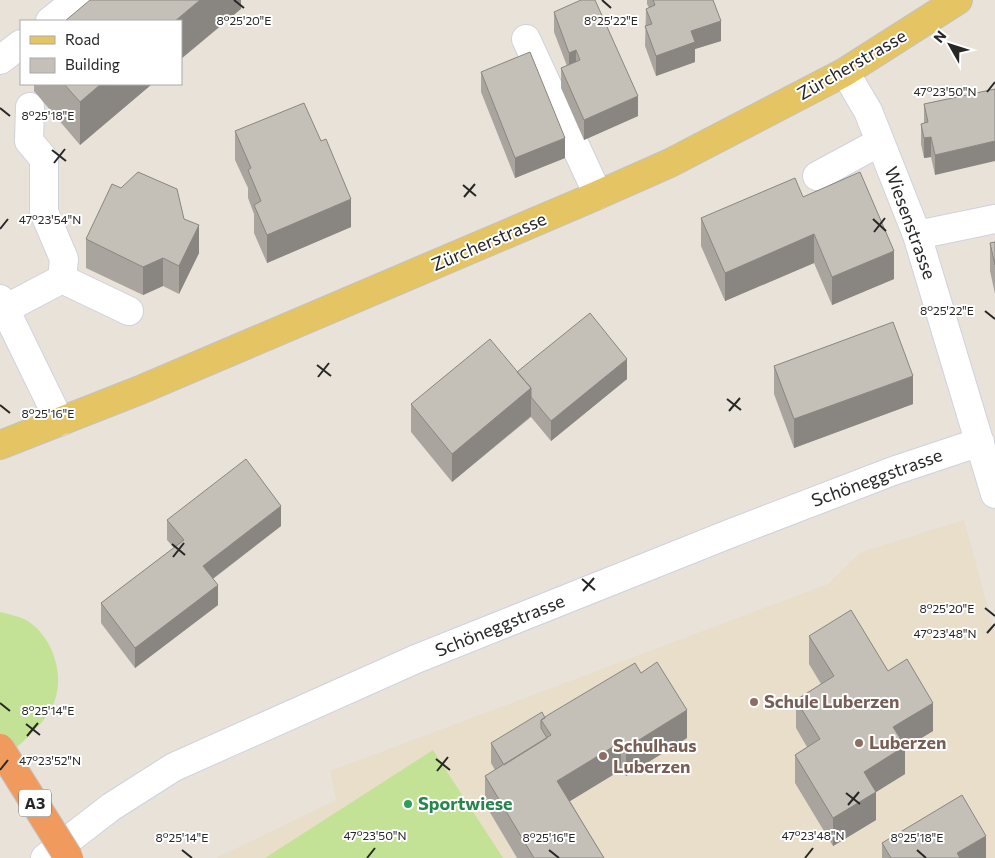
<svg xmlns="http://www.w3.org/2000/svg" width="995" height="858" font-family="Commissioner,sans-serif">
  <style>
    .education { fill: #e9dec9 }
    .pitch { fill: #c3e296 }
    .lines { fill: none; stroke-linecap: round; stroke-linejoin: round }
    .minor-casing { stroke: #cfd2df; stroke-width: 30 }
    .major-casing { stroke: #c3c3c3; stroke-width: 30 }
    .minor { stroke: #fff; stroke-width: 28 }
    .major { stroke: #e4c463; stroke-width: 28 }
    .highway-bridge-casing { stroke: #c3c3c3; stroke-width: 30; stroke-linecap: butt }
    .highway-bridge { stroke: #f09b5d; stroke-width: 28 }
    .wall { fill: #a9a59e }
    .shaded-wall { fill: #898681 }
    .building { fill: #c4c0b8; stroke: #898681 }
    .ticks { fill: none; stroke: #272727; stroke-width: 2 }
    .education-dot { fill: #8d6e63; stroke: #fff; stroke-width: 2 }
    .leisure-dot { fill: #2e9e5b; stroke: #fff; stroke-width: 2 }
    .labels { text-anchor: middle; stroke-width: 4; stroke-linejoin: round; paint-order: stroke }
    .shield { fill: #fff; stroke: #686868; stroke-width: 1 }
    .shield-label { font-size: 16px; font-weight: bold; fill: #272727 }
    .street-label { font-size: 18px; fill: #272727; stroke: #fff }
    .education-label { font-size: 18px; font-weight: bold; fill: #785e54; stroke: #fff; text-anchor: start }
    .leisure-label { font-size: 18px; font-weight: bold; fill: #27864d; stroke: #fff; text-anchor: start }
    .ticks-label { font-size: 12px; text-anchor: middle; fill: #272727; stroke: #fff; stroke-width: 4; stroke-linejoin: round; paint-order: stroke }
  </style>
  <rect width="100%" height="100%" fill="#e8e2d9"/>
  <path class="education" d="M964,520L995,633V858H216L336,800L330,771L828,584L861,552Z"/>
  <path class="pitch" d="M0,612C8,614 18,616 26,620C53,636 66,676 53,705C43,726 18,747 0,760Z
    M433,750L503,858H265Z"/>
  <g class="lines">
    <defs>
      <path id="minor" d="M50,21L77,0
        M526,39L598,195
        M0,60L21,44
        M845,72L868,111L917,235L995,494
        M817,176L880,142
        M917,235L995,219
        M62,279L129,311
        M0,299L60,422
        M5,309L62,279L64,259L44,212V159L29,141L30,107
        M45,858L111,807L174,767L416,659L729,534L893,471L980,442"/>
      <path id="major" d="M0,445L140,390L591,198L670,163L845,72L958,0"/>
    </defs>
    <use href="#minor" class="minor-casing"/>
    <use href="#major" class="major-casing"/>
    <use href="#minor" class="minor"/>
    <use href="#major" class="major"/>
    <defs>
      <path id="highway-bridge" d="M0,748L69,858"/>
    </defs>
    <use href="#highway-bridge" class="highway-bridge-casing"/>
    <use href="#highway-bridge" class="highway-bridge"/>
  </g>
  <path class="wall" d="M647,0H713L721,41L695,49V62L656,76L645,46L646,9L649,8L647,4Z
    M554,12L638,116L584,140L561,88V68L567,66L554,32Z
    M481,72L565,158L515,178L481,92Z
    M34,84H152L80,145L34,91Z
    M995,89L935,175L931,157L924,158L921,144V124L924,123V104Z
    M235,131L351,227L267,263L254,233V214L248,198V188L235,160Z
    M121,188L184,219L199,253L179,294L163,286L143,295L86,268V239Z
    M803,197L894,279L832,305L814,263L725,301L701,246V218Z
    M995,242V294L990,271V243Z
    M774,366L913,404L794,448L774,394Z
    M517,372L627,379L551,441L531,417L452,482L411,432V404Z
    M167,520L281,526L213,579L218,605L135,668L101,623V603L174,548L167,540Z
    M809,636L888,671L933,731L905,748V774L876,792V820L833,846L795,783V755L807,747L796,728V700L821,684L809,664Z
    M641,673L687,738L626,776L621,770L570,801L604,858H517L485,804V776L495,770L491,763V743Z
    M882,843L986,858H882Z"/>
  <path class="shaded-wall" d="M200,0H241V9L181,59V21H175Z
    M721,21V41L695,49V62L656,76V56L691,31Z
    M576,50V70L569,73V53Z
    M101,84H152L80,145V102Z
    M638,96V116L584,140V120Z
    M931,137V157L924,158V138Z
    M565,138V158L515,178V158Z
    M995,141V161L935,175V155Z
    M351,199V227L267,263V235Z
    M199,225V253L179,294V266Z
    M814,234V263L725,301V273Z
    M894,251V279L832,305V277Z
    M163,258V286L143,295V267Z
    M627,359V379L551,441V421Z
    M913,376V404L794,448V419Z
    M531,388V416L452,482V454Z
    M281,506V526L203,586V566Z
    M218,585V605L135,668V648Z
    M933,703V731L905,748V774L876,792V820L833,846V818L893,727Z
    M687,710V738L626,776V748Z
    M621,742V770L557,809V781Z
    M986,836V858H957V853Z"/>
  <path class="building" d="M90,0H200L175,21H65Z
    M581,0H595L638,96L584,120L561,68L580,60L576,50L569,53L554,12Z
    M653,0H713L721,21L691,31L695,42L656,56L645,26L652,24L646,9L655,5Z
    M530,52L565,138L515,158L481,72Z
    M64,84H101L80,102Z
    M995,89V141L935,155L931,137L924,138L921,124L928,122L924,104Z
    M304,103L321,141L326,139L351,199L267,235L254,205L261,201L248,170L251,168L235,131Z
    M138,172L177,189L184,219L199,225L179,266L163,258L143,267L86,239L112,184L121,188Z
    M860,172L894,251L832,277L814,234L725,273L701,218L795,178L803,197Z
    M995,242V265L990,243Z
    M590,313L627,359L551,421L531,397V388L517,372Z
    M893,322L913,376L794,419L774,366Z
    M490,339L531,388L452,454L411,404Z
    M246,459L281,506L203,566L218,585L135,648L101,603L184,540L167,520Z
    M851,610L888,671L907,659L933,703L893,727L905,746L864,772L876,792L833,818L795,755L820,739L796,700L834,676L809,636Z
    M657,662L687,710L626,748L621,742L557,781L604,858H534L485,776L551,735L541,720L548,715L635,663L641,673Z
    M542,712L545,718L541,720V728L547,738L504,765L491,743Z
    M962,795L986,836L957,853L960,858H891L882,843Z"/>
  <path class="ticks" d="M234,0L244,8M602,0L611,8M987,92L995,82M0,108L10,116M52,150L66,161M54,163L65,149M463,185L476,196M464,197L475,184M873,219L886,231M0,229L8,219M874,232L885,218M985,311L995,319M317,365L331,376M318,377L329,363M727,399L741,410M0,405L10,413M729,411L740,398M172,544L185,555M173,557L184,543M582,579L595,590M583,591L594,578M985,608L995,616M987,633L995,624M0,703L10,711M26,724L40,735M27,736L38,723M436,759L450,770M0,770L8,760M437,771L448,757M846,793L860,804M848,805L859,792M182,850L192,858M549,850L559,858M917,850L926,858M367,858L375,848M805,858L813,848"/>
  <g class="education-dot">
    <circle cx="754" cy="702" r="5"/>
    <circle cx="859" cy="743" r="5"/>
    <circle cx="603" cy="756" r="5"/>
  </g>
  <circle class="leisure-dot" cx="408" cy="804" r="5"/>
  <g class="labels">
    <rect class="shield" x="19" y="789.5" width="32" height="27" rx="4"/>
    <g class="shield-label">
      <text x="35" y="809">A3</text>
    </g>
    <g class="street-label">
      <text transform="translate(852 65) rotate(-30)" y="6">Zürcherstrasse</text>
      <text transform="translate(910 223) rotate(70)" y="6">Wiesenstrasse</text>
      <text transform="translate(489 242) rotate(-23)" y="6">Zürcherstrasse</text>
      <text transform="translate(877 478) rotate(-20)" y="6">Schöneggstrasse</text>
      <text transform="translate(500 626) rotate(-22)" y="6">Schöneggstrasse</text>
    </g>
    <g class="education-label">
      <text x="764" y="708">Schule Luberzen</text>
      <text x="869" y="749">Luberzen</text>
      <text x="613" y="752">Schulhaus<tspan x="613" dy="21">Luberzen</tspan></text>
    </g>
    <g class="leisure-label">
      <text x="418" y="810">Sportwiese</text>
    </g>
  </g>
  <g class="ticks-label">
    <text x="244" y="25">8°25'20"E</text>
    <text x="611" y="25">8°25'22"E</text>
    <text x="945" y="96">47°23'50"N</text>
    <text x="48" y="120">8°25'18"E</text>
    <text x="50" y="224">47°23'54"N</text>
    <text x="947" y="315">8°25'22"E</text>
    <text x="48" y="418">8°25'16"E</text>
    <text x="947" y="613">8°25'20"E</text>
    <text x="945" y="638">47°23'48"N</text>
    <text x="48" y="715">8°25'14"E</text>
    <text x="50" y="765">47°23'52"N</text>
    <text x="375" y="840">47°23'50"N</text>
    <text x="813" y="840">47°23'48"N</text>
    <text x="182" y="842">8°25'14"E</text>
    <text x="549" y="842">8°25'16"E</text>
    <text x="917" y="842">8°25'18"E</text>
  </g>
  <rect x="20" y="20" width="162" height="65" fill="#ffffff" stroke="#a9a9a9"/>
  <rect x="30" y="36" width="25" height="8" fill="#e4c463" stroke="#a9a9a9"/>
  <text x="65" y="45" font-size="15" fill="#272727">Road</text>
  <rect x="30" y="58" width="25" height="15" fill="#c4c0b8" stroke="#a9a9a9"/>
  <text x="65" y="70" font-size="15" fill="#272727">Building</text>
  <g transform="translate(950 45) rotate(309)" stroke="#ffffff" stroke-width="4" paint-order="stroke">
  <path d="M0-4L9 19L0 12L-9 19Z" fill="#272727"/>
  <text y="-8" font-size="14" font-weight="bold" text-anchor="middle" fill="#272727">N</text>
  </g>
</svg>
